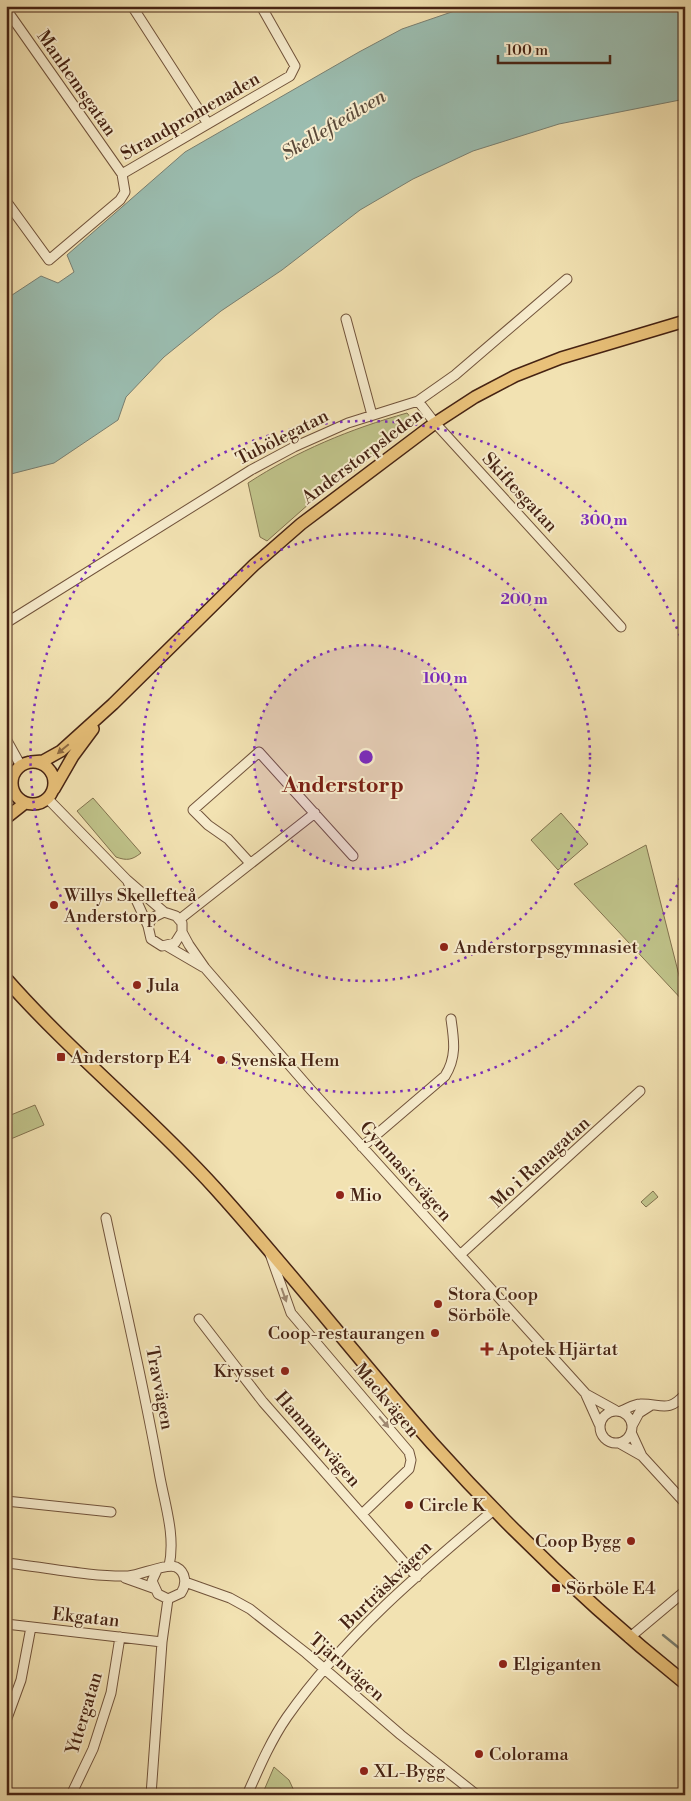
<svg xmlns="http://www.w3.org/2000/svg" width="691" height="1801" font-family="'Libre Bodoni',serif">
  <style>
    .green { fill: #bfc289; stroke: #82724e }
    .water { fill: #9bbdb0; stroke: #797f71 }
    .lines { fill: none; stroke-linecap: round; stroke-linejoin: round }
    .stream { stroke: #797f71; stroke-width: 2.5 }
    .minor-casing { stroke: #71533b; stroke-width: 11 }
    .major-casing { stroke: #462313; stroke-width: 14 }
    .highway-casing { stroke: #462313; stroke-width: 15 }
    .minor { stroke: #f7eccd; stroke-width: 9 }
    .major { stroke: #e9c179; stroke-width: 11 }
    .highway { stroke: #e9c179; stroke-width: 12 }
    .oneway { fill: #8f6a41 }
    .oneway2 { fill: #9e8870 }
    .ring { fill: none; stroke: #7b2cbf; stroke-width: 2.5; stroke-dasharray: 2.5 5 }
    .poi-dot { fill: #8f2418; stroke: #f7eccd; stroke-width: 2 }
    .labels { text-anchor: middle; stroke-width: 4; stroke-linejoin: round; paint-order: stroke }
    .street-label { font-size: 18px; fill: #462313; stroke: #f7eccd }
    .poi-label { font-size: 18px; fill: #462313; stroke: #f7eccd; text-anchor: start }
    .water-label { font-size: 19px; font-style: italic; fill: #5b4a3a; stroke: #f7eccd }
    .district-label { font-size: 22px; font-weight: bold; fill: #7a1f14; stroke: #f7eccd }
    .centre { fill: #7b2cbf; stroke: #f7eccd; stroke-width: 2.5 }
    .ring-label { font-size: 15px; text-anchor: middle; font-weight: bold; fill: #7b2cbf; stroke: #f7eccd; stroke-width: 4; stroke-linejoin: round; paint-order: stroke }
  </style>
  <rect width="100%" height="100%" fill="#f2e2b2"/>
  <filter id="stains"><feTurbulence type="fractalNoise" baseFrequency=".004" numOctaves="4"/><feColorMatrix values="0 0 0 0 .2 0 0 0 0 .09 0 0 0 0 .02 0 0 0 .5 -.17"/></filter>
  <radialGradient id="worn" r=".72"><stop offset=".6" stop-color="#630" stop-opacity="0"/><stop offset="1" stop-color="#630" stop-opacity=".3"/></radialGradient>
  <path class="green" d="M407,413L412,419L372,457L310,503L267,541L260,537L248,483C297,451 350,429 407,413Z
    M93,798L141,853C132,860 127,861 116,857L77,811Z
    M561,813L588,844L558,870L531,840Z
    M646,845L685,999V1003L574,884Z
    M35,1105L44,1125L6,1141V1117Z
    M653,1191L658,1197L646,1207L641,1202Z
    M274,1767L289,1780L296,1795H262Z"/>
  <path class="water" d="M469,6H685V99L559,124L473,151L413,179L360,210L282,270L221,311L164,357L126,397L118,420L54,463L11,474L6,477V299L41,276L58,283L74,272L67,255L185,152L359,52L402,29Z"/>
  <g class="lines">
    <path class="stream" d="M663,1635L679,1648L685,1656"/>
    <defs>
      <path id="minor" d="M132,6L208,124
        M6,9L122,174
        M6,201L49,260L120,200L125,192L122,174L290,76L295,66L261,6
        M346,319L372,415
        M418,401L435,423L621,627
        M6,623L251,470L294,447L348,423L418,401L455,375L567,279
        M6,739L21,766
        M48,799L127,880L164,912
        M250,863L228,839L208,825L193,810L259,752L353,856
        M128,882L148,926
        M180,919L315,813
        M182,932L175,943L162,946L151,939L148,926L152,918L164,912L176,916L182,923V932L189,945L205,968L311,1090L586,1394L615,1410
        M167,946L203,967
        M362,1147L445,1076C457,1057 454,1040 451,1019
        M106,1218C124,1303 144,1386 159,1472C164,1502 176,1535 169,1566
        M270,1254L291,1313L409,1452L411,1460L409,1469L362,1514
        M460,1255L640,1091
        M199,1319L263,1402L417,1577
        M586,1395L599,1424
        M600 1427a16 16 0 1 1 32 0a16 16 0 1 1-32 0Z
        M621,1411C627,1409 634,1404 640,1404C660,1403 668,1414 685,1394
        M632,1426L639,1413L650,1406
        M631,1432L642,1456
        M619,1443L642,1456L685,1503
        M6,1501L111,1512
        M6,1563C44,1567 91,1577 128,1576C141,1575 166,1563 176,1567C186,1572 187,1584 181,1593L168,1599L158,1594L152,1581L157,1570
        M125,1578L153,1588
        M185,1582L230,1598L250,1609L306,1653L401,1735L477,1795
        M6,1624L162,1642
        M629,1638L685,1591
        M6,1721L21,1680L31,1627
        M71,1795L93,1749L111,1693L120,1637
        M151,1795L162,1642L168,1599
        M247,1795C259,1768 271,1740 287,1717C343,1637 421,1571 495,1509"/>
      <path id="major" d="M12 783a21 21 0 1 1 42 0a21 21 0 1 1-42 0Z
        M31,762L43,761L61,751L113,704L254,565L301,524L435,423L475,397L515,376L561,358L685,321
        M54,789L73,756L93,729
        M6,818L25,803"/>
      <path id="highway" d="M6,979C71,1053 149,1115 215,1188C290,1271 358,1359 432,1443C510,1530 594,1610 685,1683"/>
    </defs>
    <use href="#minor" class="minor-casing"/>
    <use href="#major" class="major-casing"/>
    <use href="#highway" class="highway-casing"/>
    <use href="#minor" class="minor"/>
    <use href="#major" class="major"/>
    <use href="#highway" class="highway"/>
  </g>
  <defs><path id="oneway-solid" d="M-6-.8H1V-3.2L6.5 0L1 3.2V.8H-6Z" transform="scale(1.25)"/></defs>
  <use class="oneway" href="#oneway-solid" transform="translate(63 749) rotate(140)"/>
  <g class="oneway2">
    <use href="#oneway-solid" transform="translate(284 1295) rotate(70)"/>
    <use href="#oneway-solid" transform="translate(384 1422) rotate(50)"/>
  </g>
  <circle cx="366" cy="757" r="112" fill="#7b2cbf" fill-opacity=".12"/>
  <g class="ring">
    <circle cx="366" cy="757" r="112"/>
    <circle cx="366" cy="757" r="224"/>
    <path d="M685 864A336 336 0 1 1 685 650"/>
  </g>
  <g class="poi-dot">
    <circle cx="54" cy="905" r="5"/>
    <circle cx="444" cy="947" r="5"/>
    <circle cx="137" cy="985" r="5"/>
    <rect x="56" y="1052" width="10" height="10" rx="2.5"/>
    <circle cx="221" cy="1060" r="5"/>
    <circle cx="340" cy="1195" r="5"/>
    <circle cx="438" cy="1304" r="5"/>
    <circle cx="435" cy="1333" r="5"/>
    <path d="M484.5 1341.5h5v5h5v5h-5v5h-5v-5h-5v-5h5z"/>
    <circle cx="285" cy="1371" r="5"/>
    <circle cx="409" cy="1505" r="5"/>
    <circle cx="631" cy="1541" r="5"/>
    <rect x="551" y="1583" width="10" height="10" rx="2.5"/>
    <circle cx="503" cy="1664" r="5"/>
    <circle cx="479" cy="1754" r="5"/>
    <circle cx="364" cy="1771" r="5"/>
  </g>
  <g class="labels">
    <g class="street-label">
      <text transform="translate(77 83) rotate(55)" y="6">Manhemsgatan</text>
      <text transform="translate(190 116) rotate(-30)" y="6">Strandpromenaden</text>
      <text transform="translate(282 437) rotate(-27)" y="6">Tubölegatan</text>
      <text transform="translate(362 456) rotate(-37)" y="6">Anderstorpsleden</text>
      <text transform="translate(520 492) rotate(47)" y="6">Skiftesgatan</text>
      <text transform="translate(540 1162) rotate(-42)" y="6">Mo i Ranagatan</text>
      <text transform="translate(406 1171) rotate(48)" y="6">Gymnasievägen</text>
      <text transform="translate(160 1388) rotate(79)" y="6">Travvägen</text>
      <text transform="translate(387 1400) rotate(50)" y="6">Mackvägen</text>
      <text transform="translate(318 1439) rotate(49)" y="6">Hammarvägen</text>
      <text transform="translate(386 1585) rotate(-44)" y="6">Burträskvägen</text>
      <text transform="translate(86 1617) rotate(6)" y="6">Ekgatan</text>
      <text transform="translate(347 1667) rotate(41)" y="6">Tjärnvägen</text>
      <text transform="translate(84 1713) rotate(-73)" y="6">Yttergatan</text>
    </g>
    <g class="poi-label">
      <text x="64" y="901">Willys Skellefteå<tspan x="64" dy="21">Anderstorp</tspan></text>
      <text x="454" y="953">Anderstorpsgymnasiet</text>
      <text x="147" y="991">Jula</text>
      <text x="71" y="1063">Anderstorp E4</text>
      <text x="231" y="1066">Svenska Hem</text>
      <text x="350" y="1201">Mio</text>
      <text x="448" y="1300">Stora Coop<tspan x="448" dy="21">Sörböle</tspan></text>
      <text x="425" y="1339" text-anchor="end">Coop-restaurangen</text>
      <text x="497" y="1355">Apotek Hjärtat</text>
      <text x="275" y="1377" text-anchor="end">Krysset</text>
      <text x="419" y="1511">Circle K</text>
      <text x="621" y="1547" text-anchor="end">Coop Bygg</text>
      <text x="566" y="1594">Sörböle E4</text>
      <text x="513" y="1670">Elgiganten</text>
      <text x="489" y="1760">Colorama</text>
      <text x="374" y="1777">XL-Bygg</text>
    </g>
    <g class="water-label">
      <text transform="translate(333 124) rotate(-31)" y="7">Skellefteälven</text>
    </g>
    <g class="district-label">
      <text x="343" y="792">Anderstorp</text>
    </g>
  </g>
  <circle cx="366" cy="757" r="8" class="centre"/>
  <g class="ring-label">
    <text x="604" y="525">300 m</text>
    <text x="524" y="604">200 m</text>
    <text x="445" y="683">100 m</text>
  </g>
  <rect width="691" height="1801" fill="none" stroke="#f2e2b2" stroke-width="25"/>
  <rect x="8" y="8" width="676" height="1786" fill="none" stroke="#462313" stroke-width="2.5"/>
  <rect x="12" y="12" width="666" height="1776" fill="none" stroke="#462313"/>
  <path d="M498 55v8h112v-8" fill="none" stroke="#462313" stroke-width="2.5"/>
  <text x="506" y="55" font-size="15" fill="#462313" stroke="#f7eccd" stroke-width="4" paint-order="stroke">100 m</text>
  <rect width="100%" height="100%" filter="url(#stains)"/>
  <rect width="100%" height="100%" fill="url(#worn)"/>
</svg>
